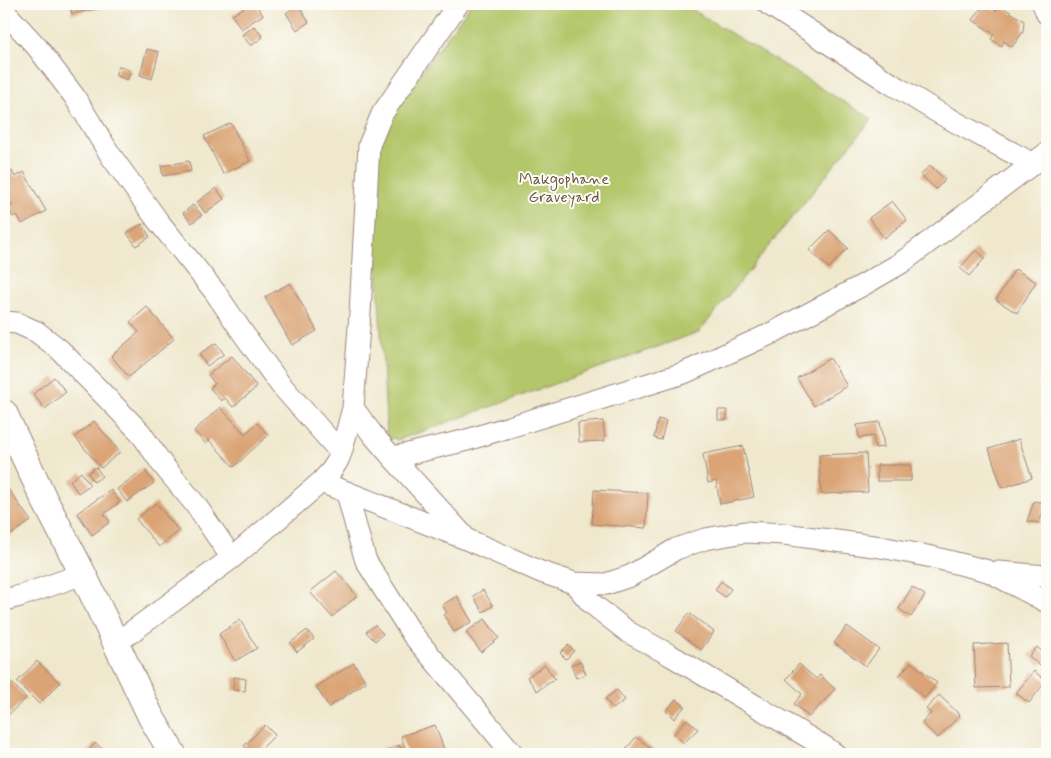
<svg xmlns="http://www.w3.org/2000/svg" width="1051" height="758" font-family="Mynerve,sans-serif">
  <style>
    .green { fill: #b3c669; stroke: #7e724a }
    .building { fill: #daa476 }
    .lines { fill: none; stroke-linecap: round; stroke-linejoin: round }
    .minor-casing { stroke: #9c847c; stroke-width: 23 }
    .tertiary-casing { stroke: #9c847c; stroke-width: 28 }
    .minor { stroke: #fff; stroke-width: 21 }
    .tertiary { stroke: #fff; stroke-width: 26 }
    .labels { text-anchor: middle; stroke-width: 4; stroke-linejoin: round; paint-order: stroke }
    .park-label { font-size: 16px; fill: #6a513e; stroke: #fdfcf7 }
  </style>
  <rect width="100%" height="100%" fill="#fdfcf7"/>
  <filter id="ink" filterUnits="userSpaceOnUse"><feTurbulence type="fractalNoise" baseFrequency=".02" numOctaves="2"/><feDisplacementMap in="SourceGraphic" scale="10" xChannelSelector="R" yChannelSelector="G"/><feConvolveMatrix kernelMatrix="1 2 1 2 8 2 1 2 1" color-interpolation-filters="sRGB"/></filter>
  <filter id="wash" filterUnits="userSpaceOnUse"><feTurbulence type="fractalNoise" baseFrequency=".0096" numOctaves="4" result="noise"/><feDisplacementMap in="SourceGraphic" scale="20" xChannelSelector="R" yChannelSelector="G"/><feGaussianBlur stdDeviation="1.12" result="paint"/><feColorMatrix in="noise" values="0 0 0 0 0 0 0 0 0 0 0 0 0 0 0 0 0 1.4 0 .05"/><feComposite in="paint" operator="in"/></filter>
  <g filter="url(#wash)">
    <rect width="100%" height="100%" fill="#efe8cd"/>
    <path class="green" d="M471,4H683L872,119L699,332L398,440L387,436L370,143Z"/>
    <g id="blocks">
      <path class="building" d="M70,4H108L109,6L72,14Z
        M250,4H255L263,15L241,29L232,15Z
        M984,4H986L996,11L1001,6L1024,21L1023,32L1012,47L1004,41L1002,46L991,39L994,34L973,20Z
        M298,5L309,22L297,30L286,13Z
        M254,26L263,37L251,46L242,35Z
        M147,49L159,52L152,79L140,75Z
        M119,66L131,71L127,80L115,75Z
        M231,123L250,161L223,174L204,136Z
        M189,161L191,171L163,176L161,166Z
        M930,165L945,180L936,189L921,175Z
        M12,171L15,177L24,172L46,211L22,224L17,215L13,217L8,209L12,206L4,191V176Z
        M216,188L224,199L205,213L197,202Z
        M892,201L907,220L884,238L869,218Z
        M193,205L202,215L192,223L183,213Z
        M142,224L150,237L136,246L127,233Z
        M829,230L848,248L829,268L809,250Z
        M976,250L985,258L969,276L960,268Z
        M1015,269L1036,282L1017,313L996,300Z
        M290,283L317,331L292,345L265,297Z
        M147,307L174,339L129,377L111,356L139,332L130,322Z
        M216,343L224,354L207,366L199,354Z
        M232,356L257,387L233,407L225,398L221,401L210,388L215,384L208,375Z
        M830,358L847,386L814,406L797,378Z
        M54,377L66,392L45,409L33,394Z
        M220,407L245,434L257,423L268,435L234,467L209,440L206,444L194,431Z
        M718,410H727V420H718Z
        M658,419L666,421L661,440L654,438Z
        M94,421L120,452L101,468L75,437Z
        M603,421L605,441L579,442L578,423Z
        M880,422L884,447L875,448L873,436L859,438L857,425Z
        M1019,439L1032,478L1002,488L989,449Z
        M743,446L754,497L720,504L716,481L708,483L703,454Z
        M866,453L868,492L821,494L819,455Z
        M877,465H911V481H877Z
        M96,467L102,476L94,482L88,473Z
        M144,469L154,483L127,502L117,489Z
        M81,472L90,485L78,493L70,481Z
        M9,490L31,521L6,538L4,535V494Z
        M111,490L120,502L104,514L110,522L92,535L77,513Z
        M594,490L648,493L646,528L592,524Z
        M1034,501L1046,503L1039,523L1027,521Z
        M156,503L179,531L159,547L136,519Z
        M336,571L357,596L332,617L310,592Z
        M721,581L731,589L725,597L715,590Z
        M912,587L925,595L911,617L899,609Z
        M483,590L493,606L483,612L473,596Z
        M457,596L472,622L454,632L444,615L447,613L442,605Z
        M689,613L714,632L701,650L676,631Z
        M485,619L499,638L481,652L466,632Z
        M240,620L257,648L235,661L219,634Z
        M375,625L383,634L375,641L366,632Z
        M847,626L879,649L866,666L834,643Z
        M307,630L314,639L297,652L290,643Z
        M1007,643L1009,687L976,688L974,645Z
        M568,645L574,651L566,659L560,653Z
        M1037,647L1047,656V658L1040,666L1029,656Z
        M37,661L60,683L39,704L17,682Z
        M580,661L586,674L576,678L571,665Z
        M911,662L937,683L925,698L899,676Z
        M354,663L366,682L329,707L316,687Z
        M799,664L816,679L820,675L835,689L809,717L794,704L802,694L786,679Z
        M545,665L555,679L537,691L527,677Z
        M1034,671L1046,681L1029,703L1016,693Z
        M234,677L246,679L245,691L233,690Z
        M9,680L26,698L4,719V682L5,684Z
        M617,690L625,700L613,709L605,699Z
        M939,695L960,715L938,738L922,723L931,713L926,709Z
        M676,699L685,706L674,719L666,711Z
        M687,719L698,729L684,743L674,734Z
        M265,725L275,735L256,754H253L244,746Z
        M435,725L444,749L433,753L434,754H407L401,736Z
        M636,737L659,754H622Z
        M95,743L109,754H86Z
        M399,745L404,754H379Z"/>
    </g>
  </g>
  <g filter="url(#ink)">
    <use href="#blocks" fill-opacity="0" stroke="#9c847c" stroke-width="1"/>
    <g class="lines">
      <defs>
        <path id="minor" d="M768,4L890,83L939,113L1033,164
          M1043,4L1047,14
          M4,11L37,47L74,96L111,156L158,221L215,292L245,336L280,384L341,453
          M4,322L17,323L37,332L59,349L140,432L162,464L195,504L232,558
          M353,408L373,435L392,457L408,454L467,440L684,373L770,334L863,285L901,263L1047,153
          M392,457L463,535
          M321,482L466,539L541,572L574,583L606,584L630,576L676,549L705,539L745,532L784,534L881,547L932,557L988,571L1047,602
          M347,493L359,538L366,561L412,634L513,754
          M998,572L1047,576
          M574,583L591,603L628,632L670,655L825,747L835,754
          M4,600L20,596L83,574
          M115,644L232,558L321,482L331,471L337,462L341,453L353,408L360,313L369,145L382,114L458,4"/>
        <path id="tertiary" d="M4,413L44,499L83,574L151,717L173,754"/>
      </defs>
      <use href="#minor" class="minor-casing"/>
      <use href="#tertiary" class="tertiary-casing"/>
      <use href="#minor" class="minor"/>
      <use href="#tertiary" class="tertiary"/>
    </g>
  </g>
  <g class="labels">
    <g class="park-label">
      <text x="564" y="184">Makgophane<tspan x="564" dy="18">Graveyard</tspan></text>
    </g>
  </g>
  <rect width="1051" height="758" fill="none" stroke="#fdfcf7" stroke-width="20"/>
</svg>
